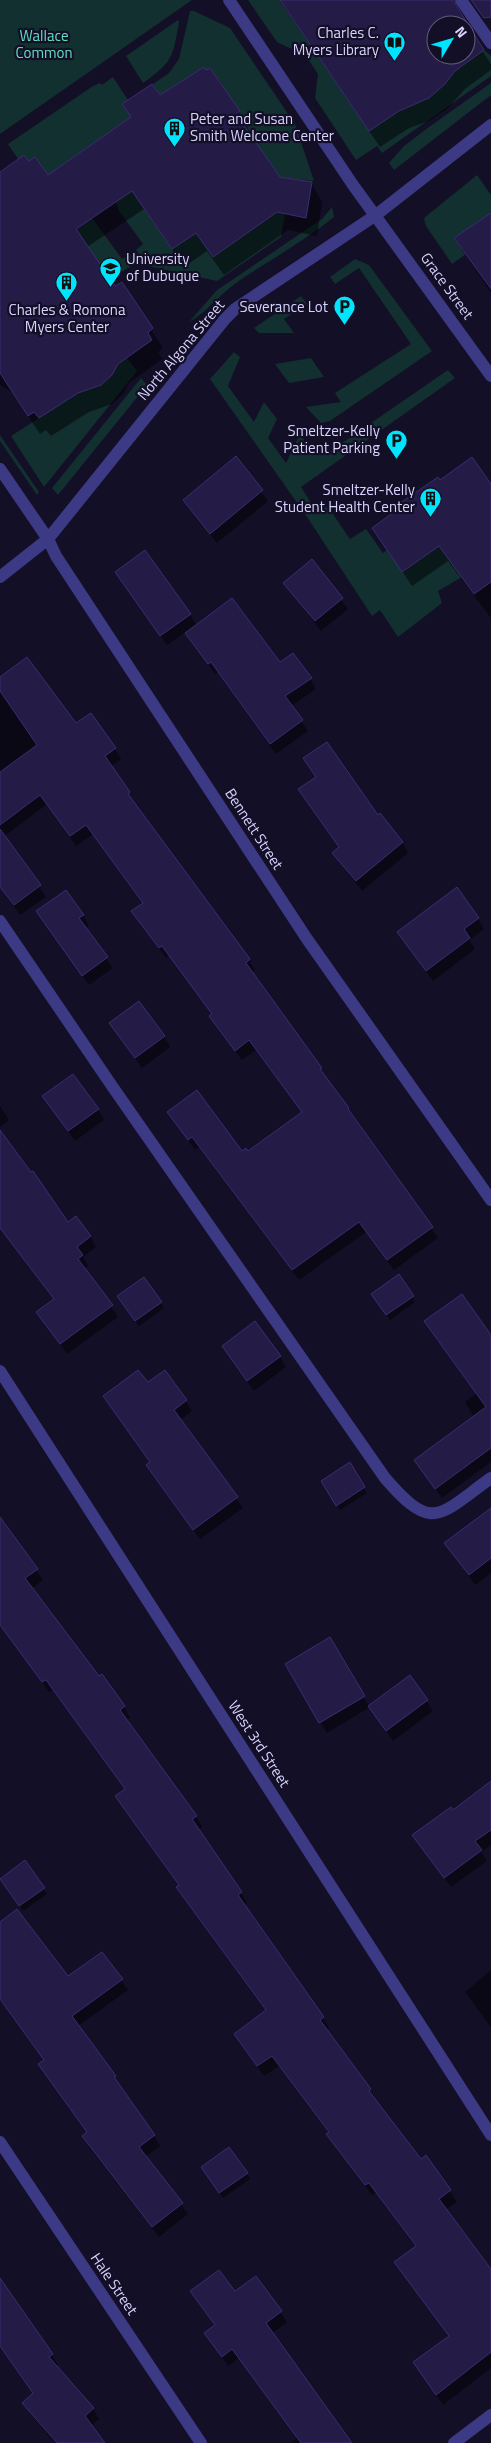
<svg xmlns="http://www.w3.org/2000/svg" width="491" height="2443" font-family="'Titillium Web',sans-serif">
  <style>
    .green { fill: #12302f }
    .shadow { fill: #0007 }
    .building { fill: #241b47; stroke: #3b2d73; fill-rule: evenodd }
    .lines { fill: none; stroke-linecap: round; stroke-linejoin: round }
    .minor { stroke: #3d3a85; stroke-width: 12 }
    .labels { text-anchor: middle; stroke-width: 4.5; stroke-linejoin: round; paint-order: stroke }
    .poi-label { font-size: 15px; fill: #d9d4ff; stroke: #130f26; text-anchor: end }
    .park-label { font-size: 15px; fill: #5fe0c0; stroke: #130f26 }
    .street-label { font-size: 15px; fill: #d9d4ff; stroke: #130f26 }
  </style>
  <rect width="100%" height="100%" fill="#130f26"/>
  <path class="green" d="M0,0H192L0,134Z
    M248,0H280L369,131C378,125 389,115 399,111C424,101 444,91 458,67L460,68L484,50L491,56V76L382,153L377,146L356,160L315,98L318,74L306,56L277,42Z
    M190,11H194L230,28L295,124L314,181L280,177L236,114L222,84L210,68L206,71L204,67L160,95L153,84L169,73L179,59Z
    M178,20L179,22C173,57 173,62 143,83L126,56Z
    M113,77L128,100L122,105L131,117L48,175L35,157L29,161L24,155L18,159L8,144L93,86L100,83L102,85Z
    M491,83V95L394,170L389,163L404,146L429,127Z
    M477,175L491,195V213L454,238L465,255L452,264L426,226L424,218Z
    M132,191L172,249L196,233L213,257L276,212L285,214L281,237L217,281L148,266L136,250L143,244L119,211L116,202Z
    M332,207L334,217C303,242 268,261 236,283C219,295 207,312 189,322L217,290L322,219Z
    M92,218L122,259L130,254L136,263L110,279L76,229Z
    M355,259L369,265L432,351L330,421L321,423L306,407L341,402L335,393L411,344L359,268L335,284L330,277Z
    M301,296L307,304L284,319L294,333H259L254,328Z
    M234,352L240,357L228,386L254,422L264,402L277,419L268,438L286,463L300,434L310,449L322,455L326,454L448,370L455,378L301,487L315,509L328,507L350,539L366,529L383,553L387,550L403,572L452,537L491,529L449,559L462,577L438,591L442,603L398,637L380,610L372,616L307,517L210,379Z
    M127,358L137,371L44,487L11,436L78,393L101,385L112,375L118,364Z
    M311,358L324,377L289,383L275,364Z
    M141,378L147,385L58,495L52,488Z
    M0,435L39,492L37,495L0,441Z"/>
  <path class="shadow" d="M279,0H448L465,25H436V55H466V26L491,64V70L465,89L447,109L429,121L409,128L380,147Z
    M160,97L239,112L249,130L247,132L280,178L311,183L322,202L317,236L288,230L224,275L207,251L184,267L144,209L87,247L115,288L122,283L163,348L158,352L162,359L129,383L123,394L112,404L89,412L51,436L46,430L40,434L12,392L0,385V173L28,163L48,177L131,118L124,105Z
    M491,214V293L455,239Z
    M236,458L268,501L217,543L184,500Z
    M440,481L491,486V618L448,561L412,586L373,528Z
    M312,561L348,609L321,631L285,583Z
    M116,572L190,614L197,626L310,678L316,689L291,706L308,731L276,754L218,672L215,674L186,632L167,645Z
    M0,679L115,749L121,759L110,767L134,804L249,960L255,970L252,973L438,1238L394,1270L366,1232L299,1280L199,1147L195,1150L169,1113L242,1153H248L303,1113L256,1050L242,1060L217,1027L211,1016L213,1015L169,955L166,958L139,922L133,912L143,904L93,834L76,846L47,804L2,838L0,835Z
    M305,759L378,817L402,842L408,853L362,891L333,853L340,848L316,778Z
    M17,855L46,897L20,915L0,887V867Z
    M38,912L83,915L89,926L85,929L113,968L89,985Z
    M478,918L484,929L469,940L475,949L433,981L398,932Z
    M117,1033L164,1037L170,1047L142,1068Z
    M44,1097L98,1109L104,1120L75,1141Z
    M0,1106L9,1120L0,1127Z
    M0,1133L68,1224L90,1236L96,1247L83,1257L88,1266L84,1269L118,1317L67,1354L38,1313L54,1300L16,1249L0,1223Z
    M412,1296L415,1302L390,1320L376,1299Z
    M122,1302L161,1303L164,1308L139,1326Z
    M426,1321L491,1337V1462L442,1498L422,1470L474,1417L465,1402L476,1394Z
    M223,1346L280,1357L286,1367L254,1391Z
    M165,1371L192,1411L180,1420L243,1508L200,1539L154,1476L148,1465L151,1463L104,1396L148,1384Z
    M349,1464L367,1493L340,1510L322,1482Z
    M0,1519L43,1580L31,1589L98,1678L124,1707L130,1718L126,1720L196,1816L202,1827L198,1830L241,1893L247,1903L244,1906L323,2018L329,2028L326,2031L421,2161L426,2157L457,2202L445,2210L491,2286V2368L443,2405L415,2362L449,2337L396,2263L416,2248L376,2193L372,2195L334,2145L328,2134L329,2133L279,2066L264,2076L235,2034L266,2011L184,1898L178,1887L179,1886L123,1807L117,1797L125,1790L53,1690L49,1692L16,1644L0,1609Z
    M491,1527V1573L475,1585L446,1544Z
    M410,1677L433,1711L393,1741L370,1707L327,1733L321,1723L364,1698L369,1706Z
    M491,1783V1845L481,1852L487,1861L451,1887L420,1846L452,1812Z
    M4,1885L44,1889L47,1894L23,1911Z
    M0,1923L68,1978L102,1953L128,1990L78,2026L154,2136L160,2146L145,2157L188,2214L159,2237L89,2147L83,2136L88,2133L45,2061L0,1998Z
    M491,1970V2027L465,1992Z
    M205,2172L247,2174L250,2179L223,2198Z
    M256,2278L287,2322L272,2333L350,2443H290L297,2438L239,2358L228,2366L206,2333L216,2326L192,2292L235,2293Z
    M0,2279L52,2355L58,2365L56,2366L93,2409L99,2419L91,2426L104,2443H55L30,2413L24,2403L34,2394L0,2346Z"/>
  <path class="building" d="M280,0H453L484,50L455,71L445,84L429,98L399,111L369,131ZM436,25H466V55H436Z
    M471,0H491V17L484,18Z
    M204,67L206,70L210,68L240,111L236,114L280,177L312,182L306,218L277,212L213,257L196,233L172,249L132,191L76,229L115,286L122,282L153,328L148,333L152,340L118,364L112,375L101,385L78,393L39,418L34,412L28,416L0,373V172L24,155L29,161L35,157L48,175L131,117L122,104L152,84L160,95Z
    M491,213V289L454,238Z
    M236,456L263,490L210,534L183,500Z
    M472,457L491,484V582L474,594L439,546L402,572L372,528L398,509L396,506L438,477L440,480Z
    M145,550L191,614L160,636L115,572Z
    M312,559L343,598L315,621L283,583Z
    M232,598L280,662L293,653L312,678L285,696L303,720L270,744L211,662L208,664L185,633Z
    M27,657L76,723L91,713L116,748L105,756L130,792L128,794L250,959L246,963L322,1068L320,1069L349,1108L348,1109L433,1227L387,1260L359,1222L292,1270L192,1137L188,1140L167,1112L197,1090L242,1151L246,1148L248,1151L302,1112L249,1040L235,1051L209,1016L212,1014L162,946L159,948L131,911L143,903L86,825L70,836L40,795L0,825V772L37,745L0,691V677Z
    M327,742L378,815L380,813L403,842L356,881L332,853L339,847L298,789L316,777L303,758Z
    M0,829L41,885L14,905L0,887Z
    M457,887L479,918L464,929L470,938L426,971L397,932Z
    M66,890L84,915L79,918L108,957L82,976L36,911Z
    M139,1001L165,1036L135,1058L109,1023Z
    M73,1074L99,1109L68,1131L42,1096Z
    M0,1130L31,1172L33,1171L68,1222L76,1216L91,1236L77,1247L83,1255L78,1259L113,1305L60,1344L36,1312L54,1299L0,1228Z
    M399,1274L414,1296L386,1315L371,1294Z
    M144,1277L162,1302L135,1321L117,1296Z
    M462,1294L491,1335V1448L435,1489L414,1460L486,1407L424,1321Z
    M255,1321L281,1356L247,1381L222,1346Z
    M138,1370L148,1382L165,1370L187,1400L174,1410L238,1497L193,1530L146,1465L150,1462L103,1396Z
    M350,1462L365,1487L336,1506L321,1481Z
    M491,1508V1558L469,1575L444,1543Z
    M0,1517L38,1569L25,1578L99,1676L102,1674L125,1706L120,1710L197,1816L192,1819L242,1892L238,1895L324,2017L320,2020L371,2089L369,2091L421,2159L426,2155L451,2190L439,2199L491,2269V2352L436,2395L413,2362L449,2336L394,2262L416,2246L369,2183L365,2185L326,2134L329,2132L272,2056L257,2066L234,2034L266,2010L176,1887L179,1885L115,1796L125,1789L46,1680L42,1682L0,1625Z
    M330,1637L365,1696L319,1723L285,1664Z
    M410,1675L428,1700L386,1731L368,1706Z
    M491,1781V1830L475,1841L482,1850L444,1878L412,1835L451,1807L453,1810Z
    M25,1860L45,1888L19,1906L0,1879Z
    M17,1909L68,1976L102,1952L123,1979L72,2016L116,2076L114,2077L155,2135L139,2147L183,2203L152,2227L82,2136L87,2132L38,2064L44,2060L0,1999V1922Z
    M229,2147L248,2173L219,2193L201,2167Z
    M219,2270L235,2291L256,2276L282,2311L266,2323L352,2443H301L232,2349L222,2357L204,2333L215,2325L190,2291Z
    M0,2278L53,2354L49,2357L94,2408L85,2416L105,2443H57L22,2403L33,2393L0,2346Z"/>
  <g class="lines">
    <path class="minor" d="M229,0L353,185L491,376
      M461,0L491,43
      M0,469L48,539L56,556L307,939L491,1200
      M0,577L48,539L225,319L235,309L376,215L491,125
      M0,921L112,1086L385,1478C433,1534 439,1515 491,1478
      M0,1371L491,2135
      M0,2142L201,2443
      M454,2443L491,2415"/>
  </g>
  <defs>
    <symbol id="library-pin" viewBox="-11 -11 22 30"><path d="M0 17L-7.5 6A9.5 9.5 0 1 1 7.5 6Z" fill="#00e5ff" stroke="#130f26"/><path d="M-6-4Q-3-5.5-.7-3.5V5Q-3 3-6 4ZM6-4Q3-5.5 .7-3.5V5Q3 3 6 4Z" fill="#111"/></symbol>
    <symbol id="building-pin" viewBox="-11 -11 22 30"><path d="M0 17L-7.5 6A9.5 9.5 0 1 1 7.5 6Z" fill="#00e5ff" stroke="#130f26"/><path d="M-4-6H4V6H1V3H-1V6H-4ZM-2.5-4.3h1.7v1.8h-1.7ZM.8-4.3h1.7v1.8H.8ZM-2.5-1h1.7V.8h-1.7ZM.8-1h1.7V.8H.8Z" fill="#111"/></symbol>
    <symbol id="university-pin" viewBox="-11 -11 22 30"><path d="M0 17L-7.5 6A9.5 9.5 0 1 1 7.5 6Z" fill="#00e5ff" stroke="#130f26"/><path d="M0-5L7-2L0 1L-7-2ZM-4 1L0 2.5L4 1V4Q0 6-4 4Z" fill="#111"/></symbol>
    <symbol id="parking-pin" viewBox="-11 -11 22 30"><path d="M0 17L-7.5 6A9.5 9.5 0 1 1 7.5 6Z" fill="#00e5ff" stroke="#130f26"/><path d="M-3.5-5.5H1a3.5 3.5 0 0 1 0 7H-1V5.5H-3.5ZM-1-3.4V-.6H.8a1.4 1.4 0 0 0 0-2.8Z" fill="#111"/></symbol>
  </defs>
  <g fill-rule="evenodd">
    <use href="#library-pin" x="382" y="30" width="25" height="34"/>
    <use href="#building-pin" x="162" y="116" width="25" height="34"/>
    <use href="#university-pin" x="98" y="256" width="25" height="34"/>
    <use href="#building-pin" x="54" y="270" width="25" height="34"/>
    <use href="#parking-pin" x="332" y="294" width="25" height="34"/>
    <use href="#parking-pin" x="384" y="428" width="25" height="34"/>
    <use href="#building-pin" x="418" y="486" width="25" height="34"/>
  </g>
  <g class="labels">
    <g class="poi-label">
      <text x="379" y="38">Charles C.<tspan x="379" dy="17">Myers Library</tspan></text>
      <text x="190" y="124" text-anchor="start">Peter and Susan<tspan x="190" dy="17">Smith Welcome Center</tspan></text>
      <text x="126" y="264" text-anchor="start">University<tspan x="126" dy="17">of Dubuque</tspan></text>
      <text x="328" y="312">Severance Lot</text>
      <text x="67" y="315" text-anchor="middle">Charles &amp; Romona<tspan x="67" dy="17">Myers Center</tspan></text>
      <text x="380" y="436">Smeltzer-Kelly<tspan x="380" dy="17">Patient Parking</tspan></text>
      <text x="415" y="495">Smeltzer-Kelly<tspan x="415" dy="17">Student Health Center</tspan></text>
    </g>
    <g class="park-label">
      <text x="44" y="41">Wallace<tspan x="44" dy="17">Common</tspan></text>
    </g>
    <g class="street-label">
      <text transform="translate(447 286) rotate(54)" y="5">Grace Street</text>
      <text transform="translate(181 350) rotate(-50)" y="5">North Algona Street</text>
      <text transform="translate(254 829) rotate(57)" y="5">Bennett Street</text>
      <text transform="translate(259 1744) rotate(57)" y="5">West 3rd Street</text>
      <text transform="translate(114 2284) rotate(56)" y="5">Hale Street</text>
    </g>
  </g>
  <g transform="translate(451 40) rotate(52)"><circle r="24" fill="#130f26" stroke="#625e7d"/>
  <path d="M0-4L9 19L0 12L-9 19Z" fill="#00e5ff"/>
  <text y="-8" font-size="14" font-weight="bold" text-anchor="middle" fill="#d9d4ff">N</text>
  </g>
</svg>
